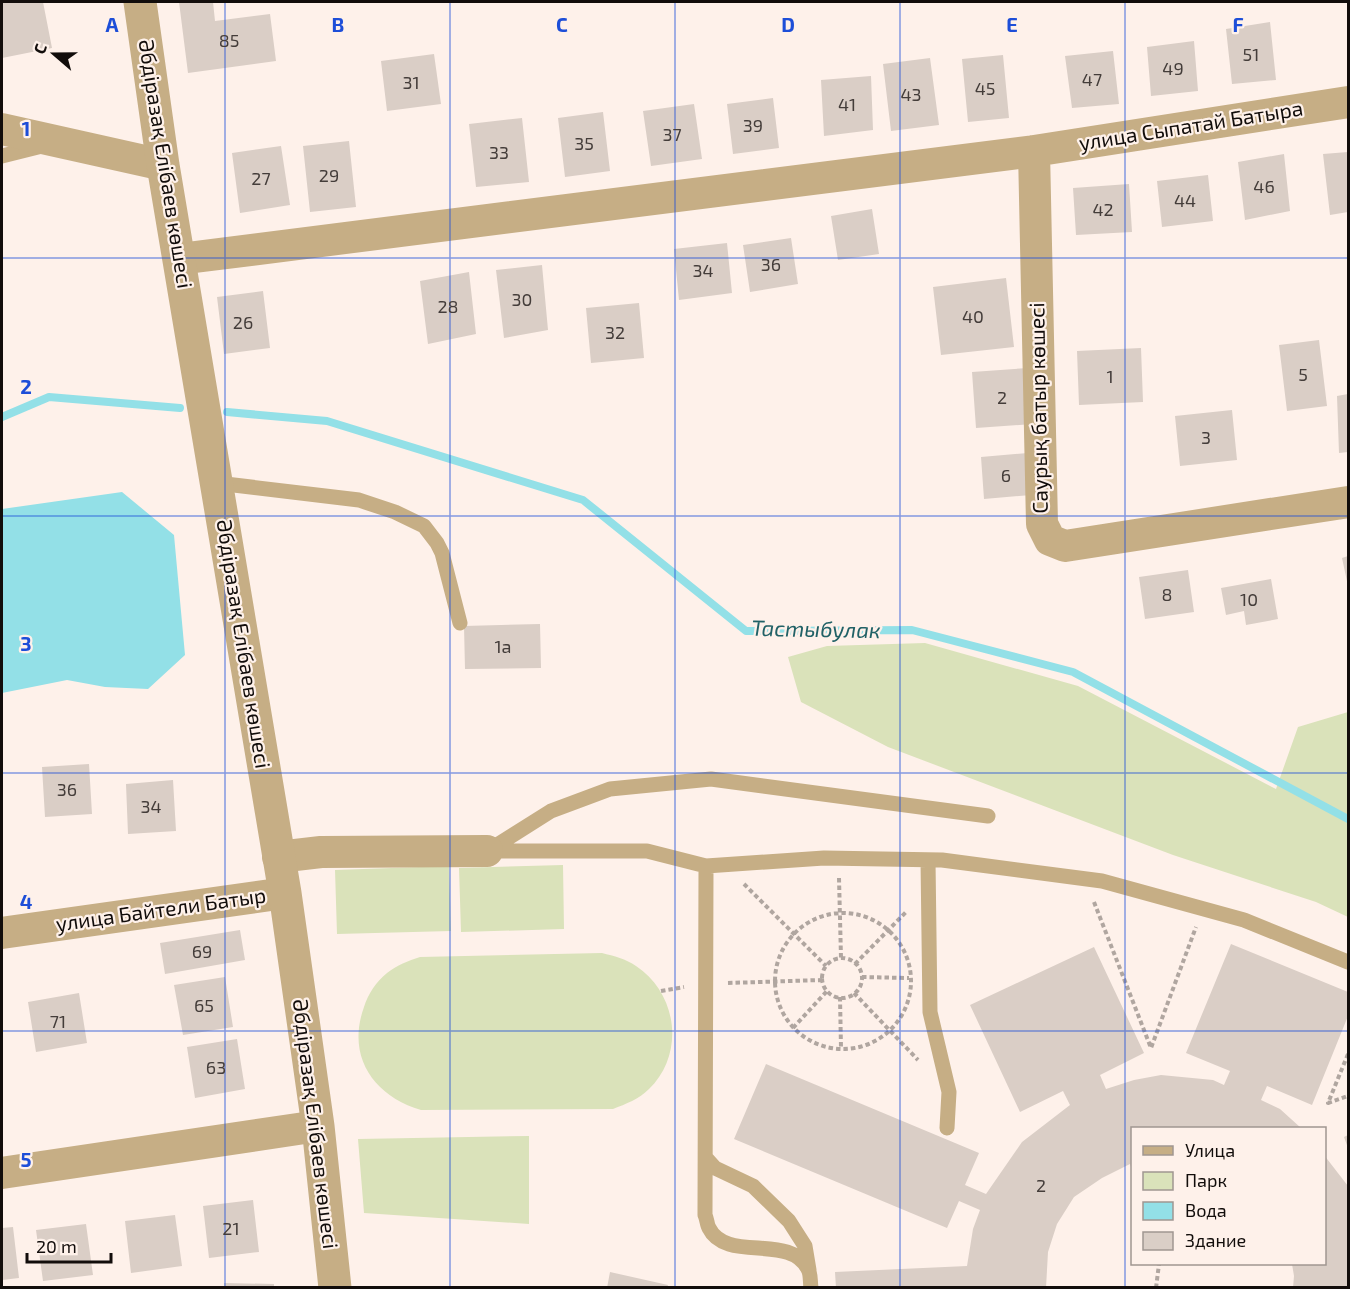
<svg xmlns="http://www.w3.org/2000/svg" width="1350" height="1289" font-family="'Exo 2',sans-serif">
  <style>
    .green { fill: #dae2ba }
    .water { fill: #93e0e7 }
    .lines { fill: none; stroke-linecap: round; stroke-linejoin: round }
    .stream { stroke: #93e0e7; stroke-width: 8 }
    .building { fill: #dacec6 }
    .path { stroke: #b0a6a0; stroke-width: 4; stroke-dasharray: 4.5 3; stroke-linecap: butt }
    .service { stroke: #c6ae85; stroke-width: 15 }
    .minor { stroke: #c6ae85; stroke-width: 32 }
    .tertiary { stroke: #c6ae85; stroke-width: 33 }
    .grid { fill: none; stroke: #1d4ed8; stroke-width: 1.5; stroke-opacity: 0.55 }
    .labels { text-anchor: middle; stroke-width: 4.5; stroke-linejoin: round; paint-order: stroke }
    .number-label { font-size: 18px; fill: #443d3a }
    .street-label { font-size: 21px; fill: #120d0b; stroke: #fef1ea }
    .water-label { font-size: 22px; font-style: italic; fill: #216166; stroke: #fef1ea }
    .grid-label { font-size: 20px; text-anchor: middle; font-weight: bold; fill: #1d4ed8; stroke: #fef1ea; stroke-width: 4.5; stroke-linejoin: round; paint-order: stroke }
  </style>
  <rect width="100%" height="100%" fill="#fef1ea"/>
  <path class="green" d="M925,643L1078,686L1276,789L1298,727L1348,712V917L1316,902L1173,855L888,747L801,702L788,657L827,646Z
    M563,865L564,929L461,932L459,868Z
    M449,866L451,931L337,934L335,870Z
    M602,953C614,956 626,959 636,966C678,994 685,1054 649,1089C639,1099 626,1104 613,1109L421,1110C374,1096 346,1057 364,1007C368,994 376,982 387,973C397,965 408,961 420,957Z
    M529,1136V1224L364,1213L358,1139Z"/>
  <path class="water" d="M122,492L174,535L185,655L148,689L105,687L67,680L2,693V509Z"/>
  <g class="lines">
    <path class="stream" d="M227,412L327,421L583,500L746,631L912,630L1073,672L1348,819
      M2,417L49,397L180,408"/>
  </g>
  <path class="building" d="M2,2H43L52,48L2,58Z
    M179,2H213L215,21L270,14L276,61L188,73Z
    M1270,22L1276,80L1232,84L1226,29Z
    M1194,41L1198,91L1151,96L1147,47Z
    M1113,51L1119,104L1072,108L1065,56Z
    M434,54L441,104L387,111L381,61Z
    M1003,55L1009,118L968,122L962,59Z
    M930,58L939,125L891,131L883,64Z
    M871,76L873,130L824,136L821,80Z
    M773,98L779,148L733,154L727,104Z
    M694,104L702,159L651,166L643,111Z
    M603,112L610,171L565,177L558,118Z
    M522,118L529,182L476,187L469,124Z
    M349,141L356,207L310,212L303,146Z
    M281,146L290,205L240,213L232,153Z
    M1348,152V212L1330,215L1323,154Z
    M1284,154L1290,211L1245,220L1238,162Z
    M1208,175L1213,221L1162,227L1157,181Z
    M1129,184L1132,232L1076,235L1073,188Z
    M872,209L879,254L838,260L831,216Z
    M791,238L798,284L750,292L743,245Z
    M727,243L732,293L679,300L674,249Z
    M542,265L548,330L504,338L496,270Z
    M469,272L476,334L428,344L420,281Z
    M1006,278L1014,347L941,355L933,287Z
    M263,291L270,348L224,354L217,297Z
    M639,303L644,358L591,363L586,308Z
    M1319,340L1327,406L1287,411L1279,345Z
    M1141,348L1143,402L1079,405L1077,351Z
    M1028,368L1032,424L976,428L972,372Z
    M1348,394V452L1339,453L1337,396Z
    M1232,410L1237,460L1180,466L1175,416Z
    M1028,453L1031,495L984,499L981,457Z
    M1348,556V586L1342,558Z
    M1188,570L1194,612L1145,619L1139,577Z
    M1271,579L1278,619L1246,625L1244,611L1226,615L1221,588Z
    M540,624L541,668L465,669L464,626Z
    M89,764L92,814L45,817L42,767Z
    M173,780L176,831L128,834L126,784Z
    M240,930L245,960L165,974L160,943Z
    M1231,944L1348,992V1016L1312,1105L1267,1086L1261,1100L1280,1109L1301,1128H1132V1170L1130,1164L1102,1178L1074,1197L1057,1224L1048,1252L1046,1288H836L835,1272L967,1266L973,1229L980,1210L959,1201L947,1228L734,1139L766,1064L979,1153L965,1185L986,1194L1022,1142L1070,1105L1063,1091L1020,1112L970,1005L1094,947L1144,1053L1100,1075L1106,1089L1134,1080L1161,1075L1213,1080L1224,1085L1230,1071L1186,1053Z
    M225,977L233,1027L183,1035L174,985Z
    M79,993L87,1043L36,1052L28,1002Z
    M237,1039L245,1089L195,1098L187,1047Z
    M1348,1135V1148L1344,1137Z
    M1324,1155L1348,1186V1288H1293L1294,1276L1292,1264H1324Z
    M253,1200L259,1252L209,1258L203,1206Z
    M175,1215L182,1266L131,1273L125,1221Z
    M86,1224L93,1275L43,1281L36,1230Z
    M13,1227L19,1278L2,1280V1228Z
    M610,1272L668,1285L667,1288H607Z
    M224,1283L274,1284V1288H224Z"/>
  <g class="lines">
    <path class="path" d="M839,878L841,958
      M744,884L826,966
      M1094,902L1151,1048L1196,927
      M775 981a68 68 0 1 1 136 0a68 68 0 1 1-136 0Z
      M822 978a20 20 0 1 1 40 0a20 20 0 1 1-40 0Z
      M855,964L907,911
      M862,977L909,978
      M728,983L822,980
      M661,991L684,987
      M854,993L918,1060
      M840,997L841,1048
      M793,1028L827,991
      M1348,1054L1328,1103L1348,1096
      M1156,1288L1159,1264"/>
    <path class="service" d="M2,156L42,146
      M217,483L359,500L395,512L424,526L437,543L442,553L460,623
      M489,850L551,811L610,789L711,779L988,816
      M487,851H647L706,866L705,1215C707,1219 707,1225 709,1228C726,1263 791,1233 808,1269C811,1274 810,1282 811,1288
      M928,860L930,1012L949,1092L947,1128
      M706,866L824,858L942,860L1102,881L1244,920L1348,962
      M706,1158L715,1168L753,1186L789,1221L805,1246L809,1270"/>
    <path class="minor" d="M2,129L163,165
      M1034,151L1042,524L1050,540L1065,546L1348,502
      M179,259L1034,151L1348,102
      M278,857L321,852L487,851
      M2,933L285,893
      M2,1173L318,1126"/>
    <path class="tertiary" d="M140,2L163,165L285,893L318,1126L335,1288"/>
  </g>
  <path class="grid" d="M225,2V1288M450,2V1288M675,2V1288M900,2V1288M1125,2V1288M2,258H1348M2,516H1348M2,773H1348M2,1031H1348"/>
  <g class="labels">
    <g class="number-label">
      <text x="229" y="47">85</text>
      <text x="1251" y="61">51</text>
      <text x="1173" y="75">49</text>
      <text x="1092" y="86">47</text>
      <text x="411" y="89">31</text>
      <text x="985" y="95">45</text>
      <text x="911" y="101">43</text>
      <text x="847" y="111">41</text>
      <text x="753" y="132">39</text>
      <text x="672" y="141">37</text>
      <text x="584" y="150">35</text>
      <text x="499" y="159">33</text>
      <text x="329" y="182">29</text>
      <text x="261" y="185">27</text>
      <text x="1264" y="193">46</text>
      <text x="1185" y="207">44</text>
      <text x="1103" y="216">42</text>
      <text x="771" y="271">36</text>
      <text x="703" y="277">34</text>
      <text x="522" y="306">30</text>
      <text x="448" y="313">28</text>
      <text x="973" y="323">40</text>
      <text x="243" y="329">26</text>
      <text x="615" y="339">32</text>
      <text x="1303" y="381">5</text>
      <text x="1110" y="383">1</text>
      <text x="1002" y="404">2</text>
      <text x="1206" y="444">3</text>
      <text x="1006" y="482">6</text>
      <text x="1167" y="601">8</text>
      <text x="1249" y="606">10</text>
      <text x="503" y="653">1а</text>
      <text x="67" y="796">36</text>
      <text x="151" y="813">34</text>
      <text x="202" y="958">69</text>
      <text x="204" y="1012">65</text>
      <text x="58" y="1028">71</text>
      <text x="216" y="1074">63</text>
      <text x="1041" y="1192">2</text>
      <text x="231" y="1235">21</text>
    </g>
    <g class="street-label">
      <text transform="translate(1191 126) rotate(-9)" y="7">улица Сыпатай Батыра</text>
      <text transform="translate(165 164) rotate(81)" y="7">Әбдіразақ Елібаев көшесі</text>
      <text transform="translate(1039 408) rotate(-91)" y="7">Саурық батыр көшесі</text>
      <text transform="translate(243 644) rotate(81)" y="7">Әбдіразақ Елібаев көшесі</text>
      <text transform="translate(161 910) rotate(-8)" y="7">улица Байтели Батыр</text>
      <text transform="translate(315 1124) rotate(83)" y="7">Әбдіразақ Елібаев көшесі</text>
    </g>
    <g class="water-label">
      <text transform="translate(816 629) rotate(1)" y="8">Тастыбулак</text>
    </g>
  </g>
  <g class="grid-label">
    <text x="112" y="32">A</text>
    <text x="338" y="32">B</text>
    <text x="562" y="32">C</text>
    <text x="788" y="32">D</text>
    <text x="1012" y="32">E</text>
    <text x="1238" y="32">F</text>
    <text x="26" y="136">1</text>
    <text x="26" y="394">2</text>
    <text x="26" y="651">3</text>
    <text x="26" y="909">4</text>
    <text x="26" y="1167">5</text>
  </g>
  <rect width="1350" height="1289" fill="none" stroke="#120d0b" stroke-width="6"/>
  <rect x="1131" y="1127" width="195" height="138" fill="#fef1ea" stroke="#a09691" stroke-width="1.5"/>
  <rect x="1143" y="1146" width="30" height="9" fill="#c6ae85" stroke="#a09691" stroke-width="1.5"/>
  <text x="1185" y="1157" font-size="18" fill="#120d0b">Улица</text>
  <rect x="1143" y="1172" width="30" height="18" fill="#dae2ba" stroke="#a09691" stroke-width="1.5"/>
  <text x="1185" y="1187" font-size="18" fill="#120d0b">Парк</text>
  <rect x="1143" y="1202" width="30" height="18" fill="#93e0e7" stroke="#a09691" stroke-width="1.5"/>
  <text x="1185" y="1217" font-size="18" fill="#120d0b">Вода</text>
  <rect x="1143" y="1232" width="30" height="18" fill="#dacec6" stroke="#a09691" stroke-width="1.5"/>
  <text x="1185" y="1247" font-size="18" fill="#120d0b">Здание</text>
  <g transform="translate(54 54) rotate(290)" stroke="#fef1ea" stroke-width="4.5" paint-order="stroke">
  <path d="M0-4.5L10 22L0 15L-10 22Z" fill="#120d0b"/>
  <text y="-9" font-size="16" font-weight="bold" text-anchor="middle" fill="#120d0b">С</text>
  </g>
  <path d="M27 1253v9h84v-9" fill="none" stroke="#120d0b" stroke-width="3"/>
  <text x="36" y="1253" font-size="18" fill="#120d0b" stroke="#fef1ea" stroke-width="4.5" paint-order="stroke">20 m</text>
</svg>
